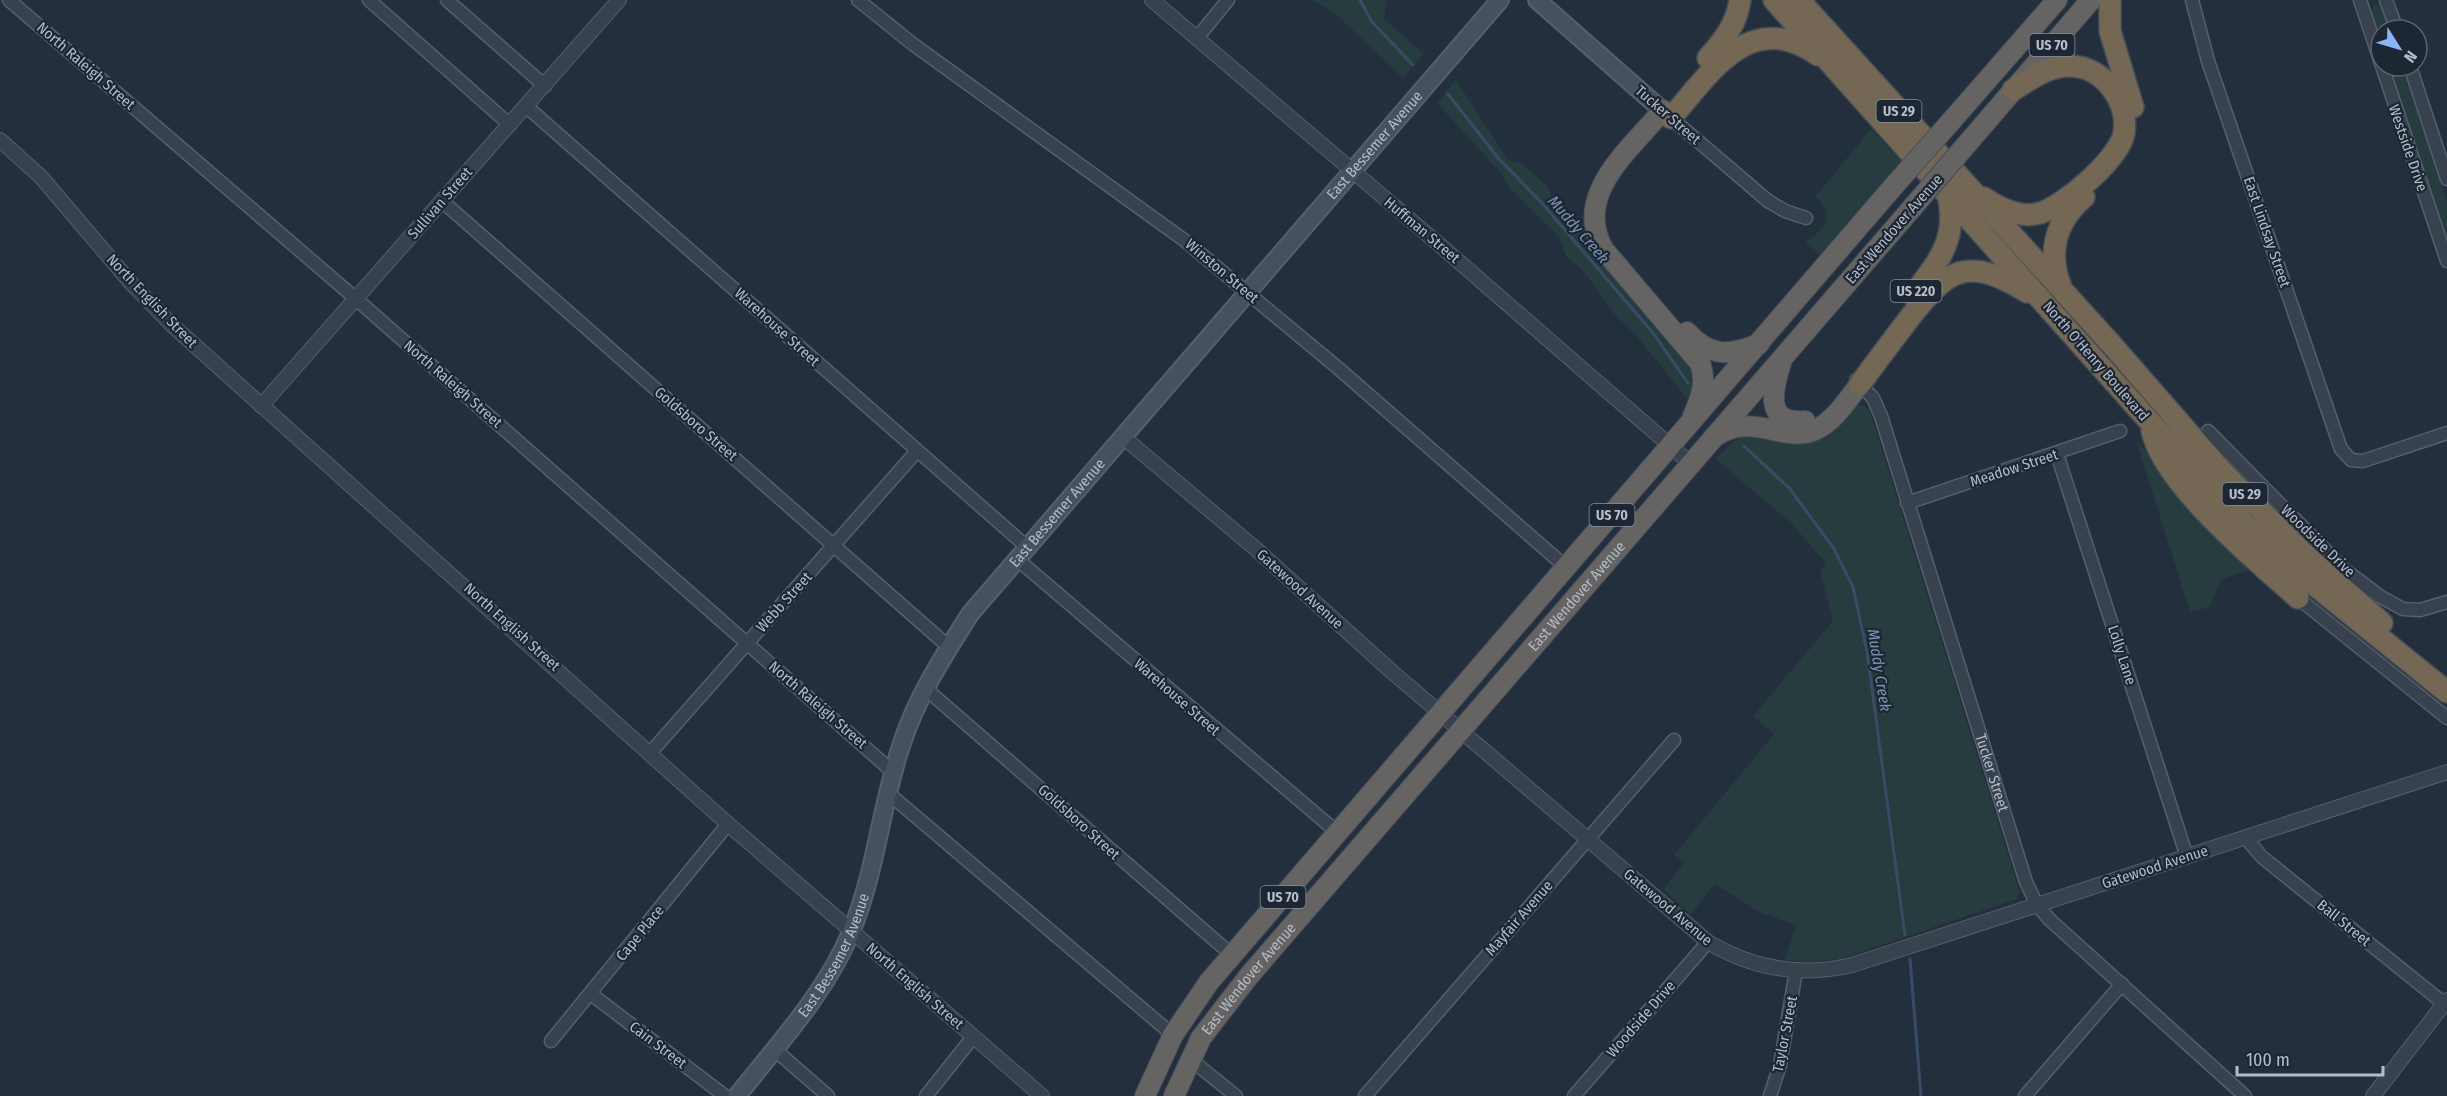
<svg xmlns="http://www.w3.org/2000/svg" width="2447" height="1096" font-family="'Fira Sans Condensed',sans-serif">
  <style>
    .green { fill: #263c3f }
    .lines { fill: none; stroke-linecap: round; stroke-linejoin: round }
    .stream { stroke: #394c67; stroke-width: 3 }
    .minor-casing { stroke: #565f6c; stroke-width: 15 }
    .tertiary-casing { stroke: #565f6c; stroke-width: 16 }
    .secondary-casing { stroke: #565f6c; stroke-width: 20 }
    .trunk-casing { stroke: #434c59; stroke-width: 22 }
    .motorway-casing { stroke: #434c59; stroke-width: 24 }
    .minor { stroke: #38414e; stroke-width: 12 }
    .tertiary { stroke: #38414e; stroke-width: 14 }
    .secondary { stroke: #465061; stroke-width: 16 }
    .trunk { stroke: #656462; stroke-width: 20 }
    .motorway { stroke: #746855; stroke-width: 21 }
    .trunk-bridge-casing { stroke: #434c59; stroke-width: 22; stroke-linecap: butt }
    .trunk-bridge { stroke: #656462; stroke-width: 20 }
    .labels { text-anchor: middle; stroke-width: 4.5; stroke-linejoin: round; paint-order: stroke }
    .shield { fill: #1d2633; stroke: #878f9c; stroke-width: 1.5 }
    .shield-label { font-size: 14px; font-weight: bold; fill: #b4bcc9 }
    .street-label { font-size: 15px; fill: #b4bcc9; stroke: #1d2633 }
    .water-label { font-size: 16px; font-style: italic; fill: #7c92b1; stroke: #1d2633 }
  </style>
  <rect width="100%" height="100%" fill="#242f3e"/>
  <path class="green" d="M1313,0H1387L1384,19L1424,54L1403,78L1338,16Z
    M2374,4L2382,6L2390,30H2381V47L2371,19Z
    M2387,66H2402L2447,202V242Z
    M1456,80L1508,160L1521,163L1546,185L1556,205L1578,224L1587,222L1692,359L1695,381L1689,401L1635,334L1617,317L1584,272L1566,256L1559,237L1511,189L1497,169L1437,103Z
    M1871,129L1901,161L1820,255L1805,242C1824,231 1836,214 1815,197Z
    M1857,405L1865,406L1870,411L2020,893L2017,899L1840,959L1808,962L1785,960L1796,925L1761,913L1715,884L1690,915L1663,889L1684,863L1674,855L1774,734L1753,716L1833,621L1820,572L1826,563L1791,523L1716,459L1733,442L1749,433L1785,440Z
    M2136,440L2256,568L2221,579L2210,607L2190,612Z"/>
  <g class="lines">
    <path class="stream" d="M1360,0L1372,22L1413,65
      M1448,94L1499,159L1541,202L1653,333L1688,383
      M1744,446L1790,489L1834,549L1853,587L1867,652L1905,935
      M1910,959L1921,1096"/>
    <defs>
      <g id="minor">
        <path d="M9,0L355,298L893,772"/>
        <path d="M369,0L510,125"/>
        <path d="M447,0L545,86"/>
        <path d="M858,0L914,45L1184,240L1338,368L1567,568"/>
        <path d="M2192,0L2208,61L2341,449L2351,460L2363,461L2447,433"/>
        <path d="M2360,0L2447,261"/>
        <path d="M2386,0L2397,30"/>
        <path d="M1197,38L1228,0"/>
        <path d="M2410,66L2447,179"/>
        <path d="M527,107L1027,547"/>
        <path d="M1671,118L1768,201L1785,211L1806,218"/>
        <path d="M442,201L949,647"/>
        <path id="s1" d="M1856,380L1873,398L1881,416L2026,882L2037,905L2050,920L2245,1096"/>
        <path d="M2208,431L2345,570L2381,597L2403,609L2420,610L2447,602"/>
        <path d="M2057,454L2187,857"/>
        <path d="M1907,503L2120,431"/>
        <path d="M1017,559L1338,833"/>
        <path d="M2298,598L2447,718"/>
        <path d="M926,689L1232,955"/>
        <path d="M651,752L917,451"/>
        <path d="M888,793L1173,1035"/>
        <path d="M2245,837L2262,857L2447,1006"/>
        <path d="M591,994L725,1096"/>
        <path d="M551,1041L728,824"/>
        <path d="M774,1049L828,1096"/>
        <path d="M1190,1059L1236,1096"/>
        <path d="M926,1096L973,1037"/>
        <path d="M1365,1096L1674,740"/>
        <path d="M1574,1096L1708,942"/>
        <path d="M1770,1096L1780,1065L1796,971"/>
        <path d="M2025,1096L2122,984"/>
      </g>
      <path id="tertiary" d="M1152,0L1441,246L1690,463
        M0,140L41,177L132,284L172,325L728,824L1042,1096
        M261,406L619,0
        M1122,436L1257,550L1391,671L1708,942C1753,969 1801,977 1852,965L2447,772
        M2373,1096L2447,1000"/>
      <g id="secondary">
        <path d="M1537,0L1671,118"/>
        <path id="s2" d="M737,1096C778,1044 826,993 851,932C876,872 881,804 902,743C917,697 944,655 970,614L1500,0"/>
      </g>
      <g id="trunk">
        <path d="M1663,110C1631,149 1571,195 1604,250L1700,363C1707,382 1701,398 1693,416"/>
        <path d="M1954,118L2057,0"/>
        <path d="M1973,137L2091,0"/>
        <path d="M1687,332C1709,357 1729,356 1759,344"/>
        <path d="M1781,363C1773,388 1763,425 1805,421"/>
        <path d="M1716,436C1753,411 1785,444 1815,430C1835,421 1847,400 1860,384"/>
        <path d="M1145,1096L1173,1035L1209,982L1892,188"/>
        <path id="s3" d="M1174,1096L1201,1038L1248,977L1912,208"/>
      </g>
      <path id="motorway" d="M1774,0L2150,422L2246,526L2291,566L2447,692
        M1799,0L2112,345L2219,468L2301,551L2382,623
        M2110,0V31L2133,107
        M1708,58C1723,41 1737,24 1740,0
        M1671,118C1712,71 1750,8 1818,55
        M1984,198C1999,208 2020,219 2040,213C2063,207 2120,158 2124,133C2129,102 2104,67 2071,66C2049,65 2031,79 2013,90
        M2061,287C2047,252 2055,222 2084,197
        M1913,295C1940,259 1958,240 1948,193
        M1860,384C1876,362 1892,341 1908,320C1948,268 1967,255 2027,292
        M2152,431C2164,485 2256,560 2298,598"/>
    </defs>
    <use href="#minor" class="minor-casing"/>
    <use href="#tertiary" class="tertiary-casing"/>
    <use href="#secondary" class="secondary-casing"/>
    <use href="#trunk" class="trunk-casing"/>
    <use href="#motorway" class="motorway-casing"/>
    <use href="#minor" class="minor"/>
    <use href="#tertiary" class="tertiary"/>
    <use href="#secondary" class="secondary"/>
    <use href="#trunk" class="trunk"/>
    <use href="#motorway" class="motorway"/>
    <defs>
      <path id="trunk-bridge" d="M1892,188L1954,118
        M1912,208L1973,137"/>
    </defs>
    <use href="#trunk-bridge" class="trunk-bridge-casing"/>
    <use href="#trunk-bridge" class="trunk-bridge"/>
  </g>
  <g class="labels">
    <g class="shield">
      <rect x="2029.5" y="34" width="45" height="22" rx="4.5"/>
      <rect x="1876.5" y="100" width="45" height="22" rx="4.5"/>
      <rect x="1890.5" y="280" width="51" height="22" rx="4.5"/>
      <rect x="2222.5" y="483" width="45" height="22" rx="4.5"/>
      <rect x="1589.5" y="504" width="45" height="22" rx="4.5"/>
      <rect x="1260.5" y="886" width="45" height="22" rx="4.5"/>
    </g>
    <g class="shield-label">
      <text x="2052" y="50">US 70</text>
      <text x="1899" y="116">US 29</text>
      <text x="1916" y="296">US 220</text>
      <text x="2245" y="499">US 29</text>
      <text x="1612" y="520">US 70</text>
      <text x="1283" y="902">US 70</text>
    </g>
    <g class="street-label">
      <text transform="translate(86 66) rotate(41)" y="5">North Raleigh Street</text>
      <text transform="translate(1668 115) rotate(41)" y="5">Tucker Street</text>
      <text dy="5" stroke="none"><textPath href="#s2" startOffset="1162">East Bessemer Avenue</textPath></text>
      <text transform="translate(2408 148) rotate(71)" y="5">Westside Drive</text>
      <text transform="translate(440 203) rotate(-49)" y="5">Sullivan Street</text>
      <text transform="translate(1894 229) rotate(-49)" y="5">East Wendover Avenue</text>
      <text transform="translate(1422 230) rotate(40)" y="5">Huffman Street</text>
      <text transform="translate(2267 232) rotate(71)" y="5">East Lindsay Street</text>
      <text transform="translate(1222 271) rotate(40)" y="5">Winston Street</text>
      <text transform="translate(152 301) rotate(46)" y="5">North English Street</text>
      <text transform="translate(777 327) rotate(42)" y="5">Warehouse Street</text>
      <text transform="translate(2096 361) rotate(49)" y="5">North O'Henry Boulevard</text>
      <text transform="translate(453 384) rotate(41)" y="5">North Raleigh Street</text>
      <text transform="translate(696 424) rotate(41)" y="5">Goldsboro Street</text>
      <text transform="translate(2014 468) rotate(-18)" y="5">Meadow Street</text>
      <text dy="5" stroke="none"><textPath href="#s2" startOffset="676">East Bessemer Avenue</textPath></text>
      <text transform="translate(2318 541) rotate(44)" y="5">Woodside Drive</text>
      <text transform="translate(1300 589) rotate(42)" y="5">Gatewood Avenue</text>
      <text dy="5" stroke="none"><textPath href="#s3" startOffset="644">East Wendover Avenue</textPath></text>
      <text transform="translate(784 602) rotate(-48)" y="5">Webb Street</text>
      <text transform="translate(512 627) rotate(42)" y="5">North English Street</text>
      <text transform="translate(2122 655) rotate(72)" y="5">Lolly Lane</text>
      <text transform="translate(1177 697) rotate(41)" y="5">Warehouse Street</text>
      <text transform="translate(818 705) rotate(41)" y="5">North Raleigh Street</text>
      <text dy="5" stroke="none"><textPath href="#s1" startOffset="418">Tucker Street</textPath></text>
      <text transform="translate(1079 822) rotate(42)" y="5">Goldsboro Street</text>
      <text transform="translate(2155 867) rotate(-18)" y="5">Gatewood Avenue</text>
      <text transform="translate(1668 907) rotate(40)" y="5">Gatewood Avenue</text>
      <text transform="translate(1519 918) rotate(-49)" y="5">Mayfair Avenue</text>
      <text transform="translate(2344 923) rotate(39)" y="5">Ball Street</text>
      <text transform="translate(640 933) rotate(-51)" y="5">Cape Place</text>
      <text dy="5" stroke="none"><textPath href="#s2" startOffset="172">East Bessemer Avenue</textPath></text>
      <text dy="5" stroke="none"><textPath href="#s3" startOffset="140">East Wendover Avenue</textPath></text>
      <text transform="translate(915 986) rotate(41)" y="5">North English Street</text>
      <text transform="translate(1641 1019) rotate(-49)" y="5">Woodside Drive</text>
      <text transform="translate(1785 1034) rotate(-79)" y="5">Taylor Street</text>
      <text transform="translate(658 1045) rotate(37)" y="5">Cain Street</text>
    </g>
    <g class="water-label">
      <text transform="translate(1579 229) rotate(49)" y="6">Muddy Creek</text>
      <text transform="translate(1880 670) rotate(81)" y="6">Muddy Creek</text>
    </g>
  </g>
  <g transform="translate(2399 48) rotate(127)"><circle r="28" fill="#1d2633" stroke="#59626f" stroke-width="1.5"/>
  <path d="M0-4.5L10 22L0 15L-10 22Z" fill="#8ab4f8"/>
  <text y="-9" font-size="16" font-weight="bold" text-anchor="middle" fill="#b4bcc9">N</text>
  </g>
  <path d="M2237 1066v9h146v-9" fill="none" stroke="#b4bcc9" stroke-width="3"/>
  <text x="2246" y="1066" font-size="18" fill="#b4bcc9" stroke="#1d2633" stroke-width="4.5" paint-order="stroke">100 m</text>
</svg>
